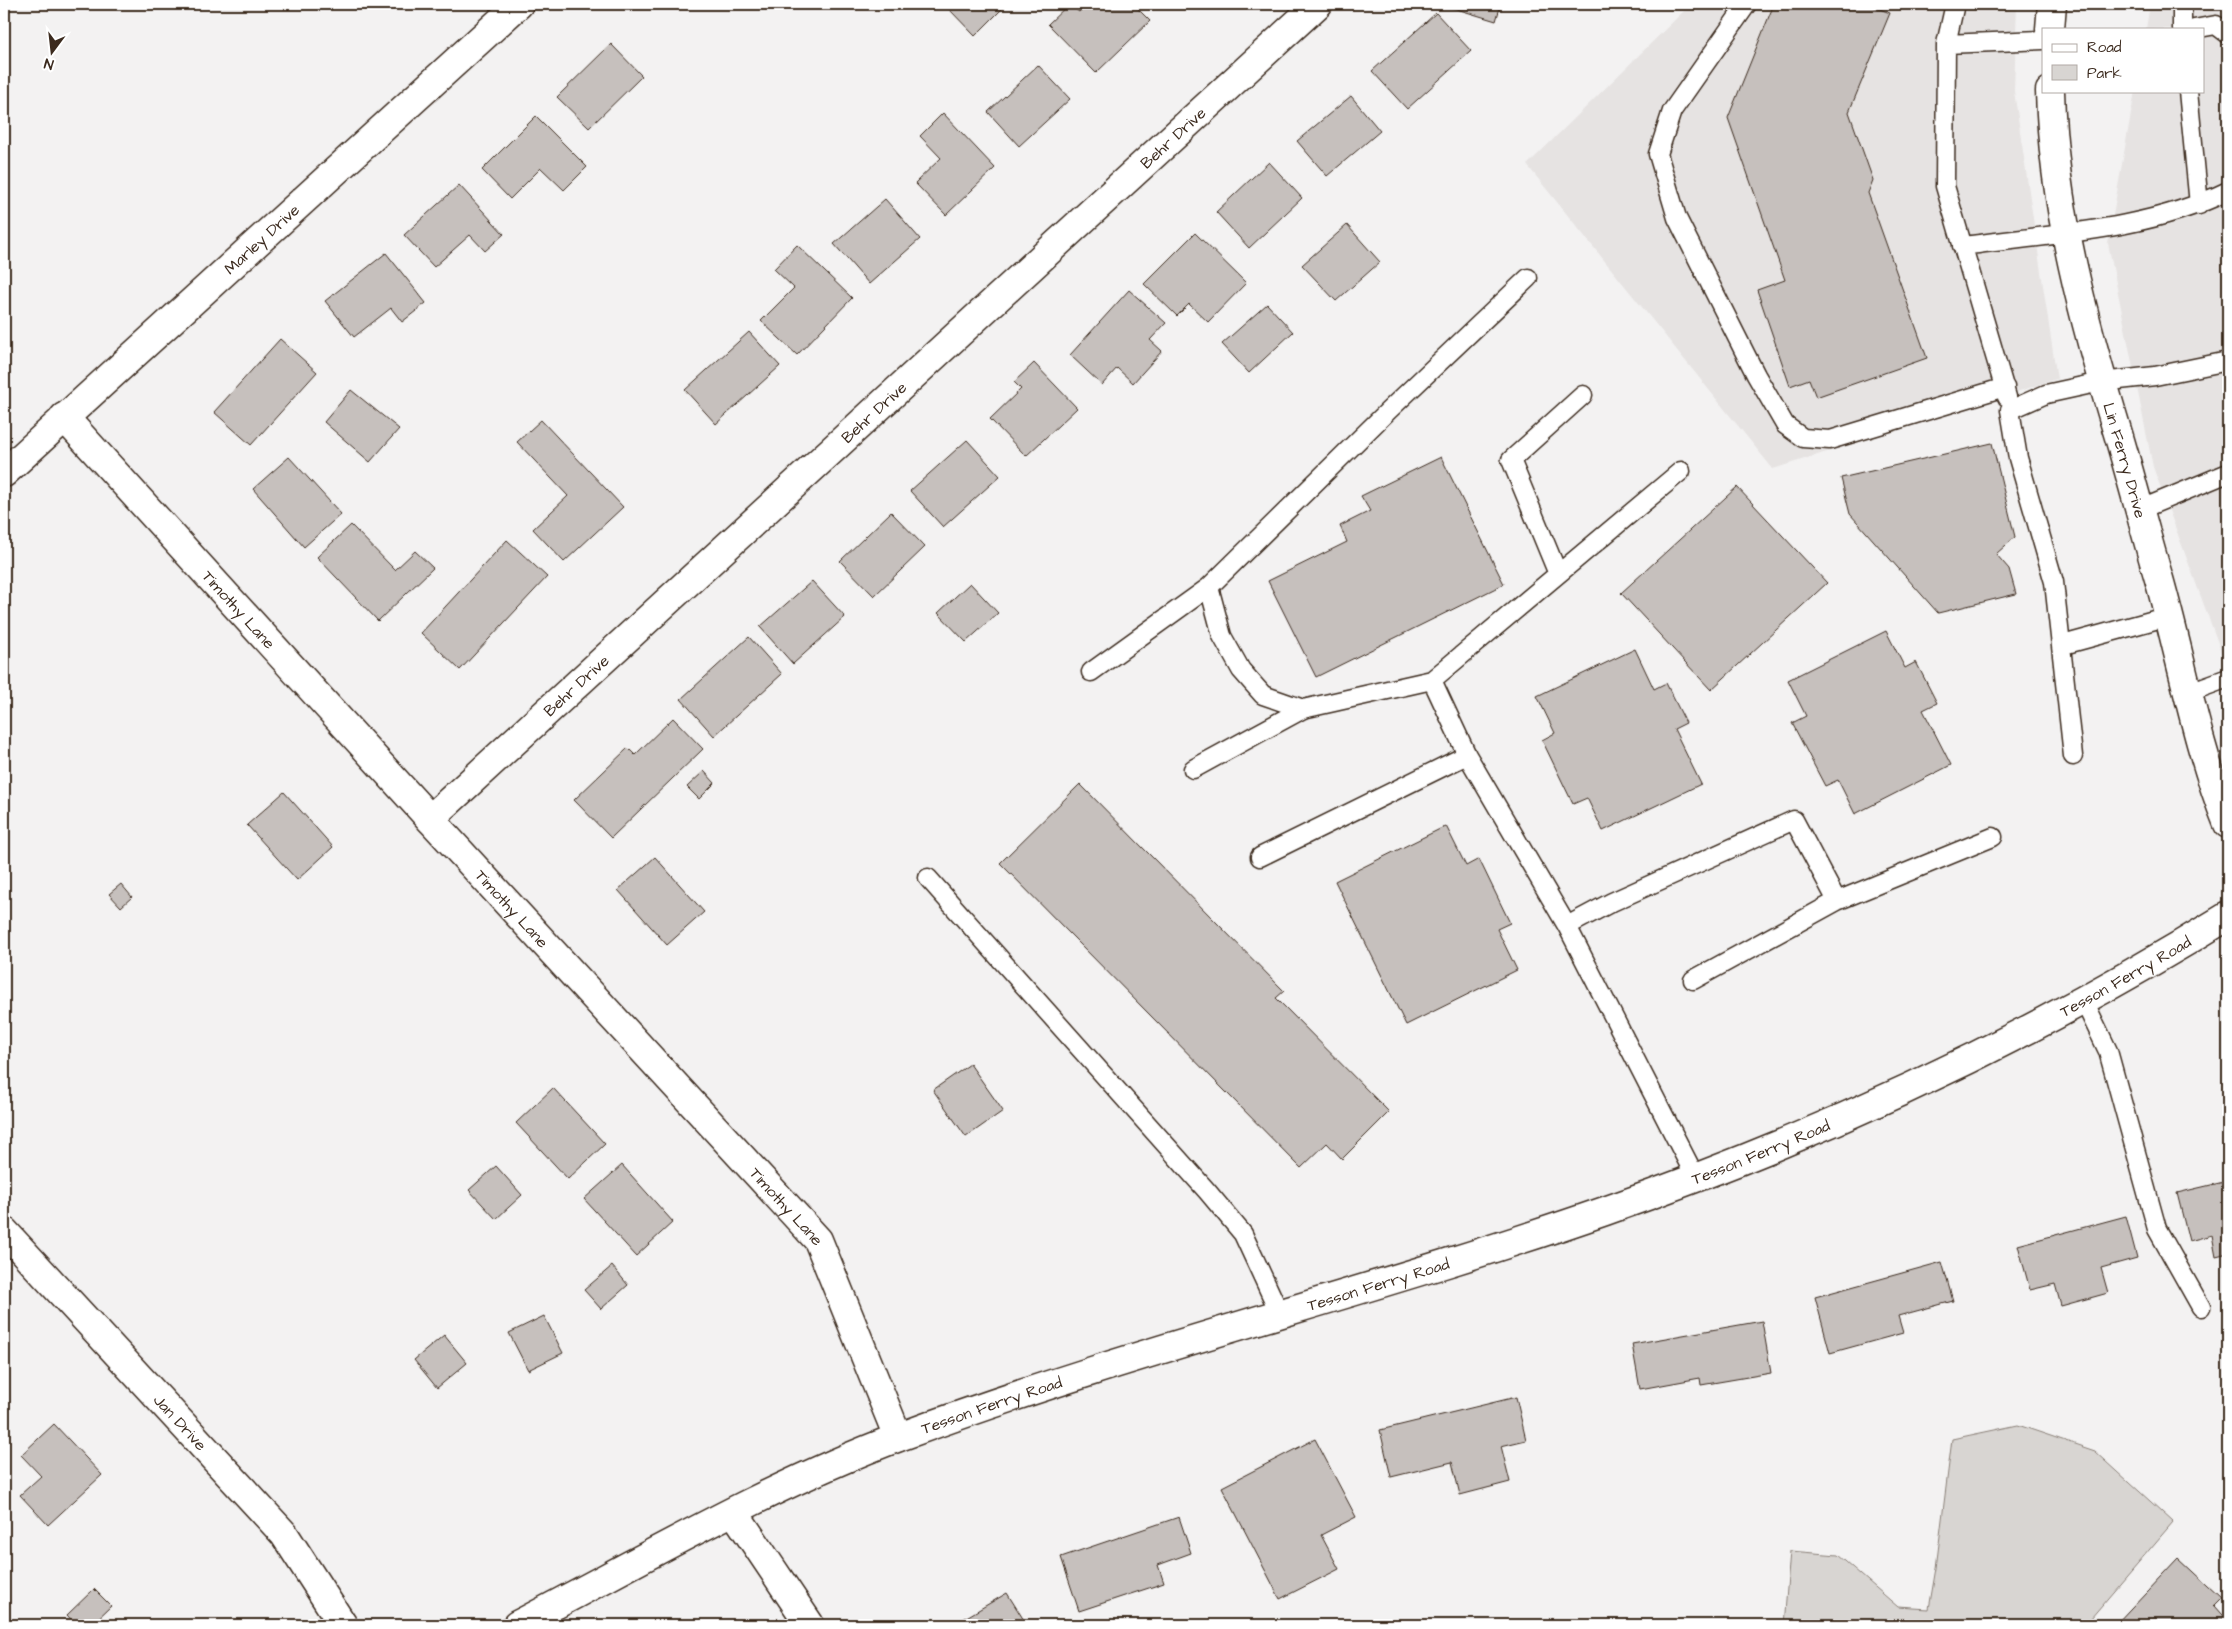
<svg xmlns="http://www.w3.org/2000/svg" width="2232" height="1629" font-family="'Architects Daughter',sans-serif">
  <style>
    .built { fill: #e6e3e2 }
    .green { fill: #d8d5d2; stroke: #8a8078 }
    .building { fill: #c6c0bd; stroke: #3b2a1e }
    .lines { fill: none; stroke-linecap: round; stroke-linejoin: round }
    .lane-casing { stroke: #3b2a1e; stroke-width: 21 }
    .street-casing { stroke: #3b2a1e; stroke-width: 31 }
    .primary-casing { stroke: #3b2a1e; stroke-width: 31 }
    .lane { stroke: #fff; stroke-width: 18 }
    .street { stroke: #fff; stroke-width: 28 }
    .primary { stroke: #fff; stroke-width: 28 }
    .labels { text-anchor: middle; stroke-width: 5; stroke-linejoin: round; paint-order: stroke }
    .street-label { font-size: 16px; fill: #3b2a1e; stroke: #fff }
  </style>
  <rect width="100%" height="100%" fill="#f3f2f2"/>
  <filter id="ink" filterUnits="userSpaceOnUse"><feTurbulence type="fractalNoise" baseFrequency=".02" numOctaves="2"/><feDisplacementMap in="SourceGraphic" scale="10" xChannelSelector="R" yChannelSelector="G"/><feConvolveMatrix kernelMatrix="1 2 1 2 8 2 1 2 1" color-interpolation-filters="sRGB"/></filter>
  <g filter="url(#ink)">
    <path class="built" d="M1691,4H2017L2014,91L2057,379L1773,469L1527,165Z
      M2150,4H2228V670L2153,467L2108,243L2135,91H2203V29H2146Z"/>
    <path class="green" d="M2018,1425L2095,1451L2173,1522L2085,1625H1784L1790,1551L1838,1555L1898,1607L1929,1609L1936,1568L1952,1439Z"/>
    <path class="building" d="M953,4H1007L975,36L948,8Z
      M1069,4L1079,12L1087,4H1133L1150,21L1096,73L1048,24Z
      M1451,4H1501L1496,21L1450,7Z
      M1774,4H1867L1890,13L1849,112L1873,180L1868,193L1927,358L1816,397L1809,379L1790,386L1757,290L1785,280L1728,118Z
      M1436,13L1471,51L1407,109L1372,71Z
      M611,44L642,76L589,128L557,97Z
      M1038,65L1070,99L1019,146L988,112Z
      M1351,96L1380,131L1327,176L1297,141Z
      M943,113L995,168L946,215L915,183L941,158L920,136Z
      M536,116L587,167L564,190L541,168L510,199L482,170Z
      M1269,162L1302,198L1249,248L1216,212Z
      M459,185L504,234L485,251L470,235L434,267L404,235Z
      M885,199L920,239L869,284L834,244Z
      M1347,225L1380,262L1336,301L1302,265Z
      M1195,233L1246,283L1208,322L1189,304L1177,316L1144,284Z
      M797,245L852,298L797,355L761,321L794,288L774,269Z
      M386,253L426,303L402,322L391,308L354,337L325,301Z
      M1129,290L1166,323L1150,340L1162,351L1133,383L1117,368L1102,385L1070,355Z
      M1267,304L1293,332L1249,373L1222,344Z
      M749,332L780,366L716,424L685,390Z
      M280,339L317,372L251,445L214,412Z
      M1034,363L1077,408L1026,456L990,419L1021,389L1014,382Z
      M351,390L399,429L370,462L324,422Z
      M541,420L623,507L564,562L533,529L568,496L517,442Z
      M967,440L1000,476L943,527L910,491Z
      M1992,443L2015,537L1996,554L2009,569L2016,594L1938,613L1850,514L1841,478Z
      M289,457L341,514L304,547L253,489Z
      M1441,457L1504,584L1316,677L1268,581L1347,542L1340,526L1370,511L1361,496Z
      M1737,487L1827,583L1711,690L1621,593Z
      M891,512L925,547L874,596L840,561Z
      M351,525L395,570L415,551L433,568L378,621L317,557Z
      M507,540L547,577L460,670L421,633Z
      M812,581L845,617L793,664L760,627Z
      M970,583L998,613L966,642L938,613Z
      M1886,631L1905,668L1916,662L1937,703L1923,710L1951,765L1855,814L1838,780L1825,786L1792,723L1806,716L1788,680Z
      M749,637L782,674L714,736L681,699Z
      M1635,649L1654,689L1666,683L1686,723L1674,729L1701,784L1603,831L1587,798L1573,804L1542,740L1555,733L1537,696Z
      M673,718L703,749L611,838L574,800L628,748L635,755Z
      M704,771L715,783L699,799L687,787Z
      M1080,784L1284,991L1276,998L1389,1112L1342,1159L1327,1143L1301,1168L1000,863Z
      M284,792L333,847L297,880L247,825Z
      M1446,826L1466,866L1479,859L1510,923L1497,929L1517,970L1406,1025L1335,881Z
      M655,857L704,912L667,945L618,890Z
      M121,884L132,897L121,907L109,894Z
      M970,1064L1003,1111L966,1137L933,1090Z
      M553,1088L605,1144L568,1179L516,1123Z
      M622,1165L673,1222L636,1256L584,1199Z
      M496,1166L522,1195L496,1219L469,1190Z
      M2228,1181V1253L2216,1256L2212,1235L2189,1241L2177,1193Z
      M2126,1216L2137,1258L2101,1268L2108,1293L2061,1306L2055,1284L2030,1290L2018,1245Z
      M1942,1262L1953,1301L1898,1316L1903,1333L1830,1353L1815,1297Z
      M612,1266L628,1285L601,1309L584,1290Z
      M544,1316L563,1353L528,1370L509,1333Z
      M1762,1321L1771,1373L1701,1385L1700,1378L1640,1389L1632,1344Z
      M444,1335L467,1363L437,1388L414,1360Z
      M1516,1397L1526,1440L1501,1446L1510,1482L1460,1495L1452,1462L1391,1477L1380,1430Z
      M54,1424L102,1475L48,1525L20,1495L41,1476L21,1455Z
      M1315,1439L1356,1517L1321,1535L1339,1569L1280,1599L1222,1487Z
      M1179,1517L1191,1553L1158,1565L1164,1583L1079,1611L1061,1557Z
      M2178,1558L2222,1599L2213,1608L2228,1625H2115Z
      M94,1589L111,1606L91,1625H76L67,1615Z
      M1007,1593L1027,1625H953Z"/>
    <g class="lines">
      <defs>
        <path id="lane" d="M1747,4L1672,111L1658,154L1677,218L1756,375L1785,425L1803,438L1830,440L2005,387
          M1955,4L1946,44L1945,186L2007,397
          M2182,29V4
          M2194,29L2216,25L2228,34
          M1946,44L2043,40
          M2188,91L2199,205
          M1962,246C2052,234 2146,231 2228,191
          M1528,278L1388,411L1209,587L1222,636L1241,670L1263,695L1303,709L1432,680L1681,471
          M2139,510L2228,473
          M1558,574L1511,460L1583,395
          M2063,645L2169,616
          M1091,672L1209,587
          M1432,680L1467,755L1567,926L1696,1178
          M2187,693L2228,678
          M2073,756L2054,582L2018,458L2010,410L2046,394L2101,382L2155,376L2228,361
          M1193,769L1303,709
          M1260,857L1467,755
          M928,878L1207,1191L1243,1234L1280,1314
          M1837,901L1993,837
          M1567,926L1612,902L1794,820L1837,901L1693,980
          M2083,999L2108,1051L2157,1229L2201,1307"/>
        <g id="street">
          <path d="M2050,29L2052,4"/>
          <path id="s1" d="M2050,91C2053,209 2085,325 2119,437C2133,484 2145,532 2159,579C2182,660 2196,745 2228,824"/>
          <path id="s2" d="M64,417L430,819L818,1240L898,1437"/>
          <path id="s3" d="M4,473L519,4"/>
          <path id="s4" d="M430,819L1318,4"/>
          <path id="s5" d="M4,1231L284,1534L343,1625"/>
          <path d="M734,1512L810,1625"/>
        </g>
        <g id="primary">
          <path id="s6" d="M517,1625C642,1560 770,1485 902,1436C1133,1350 1373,1292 1605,1211C1822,1135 2033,1037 2228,916"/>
        </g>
      </defs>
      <use href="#lane" class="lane-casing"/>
      <use href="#street" class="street-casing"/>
      <use href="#primary" class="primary-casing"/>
      <use href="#lane" class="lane"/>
      <use href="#street" class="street"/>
      <use href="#primary" class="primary"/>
    </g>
  </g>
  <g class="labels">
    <g class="street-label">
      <text dy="6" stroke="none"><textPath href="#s4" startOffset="1008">Behr Drive</textPath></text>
      <text dy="6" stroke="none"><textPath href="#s3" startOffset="348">Marley Drive</textPath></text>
      <text dy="6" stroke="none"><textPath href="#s4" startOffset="602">Behr Drive</textPath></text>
      <text dy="6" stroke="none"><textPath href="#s1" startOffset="378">Lin Ferry Drive</textPath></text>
      <text dy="6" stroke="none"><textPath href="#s2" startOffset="260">Timothy Lane</textPath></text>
      <text dy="6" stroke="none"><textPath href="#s4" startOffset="198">Behr Drive</textPath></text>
      <text dy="6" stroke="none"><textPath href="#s2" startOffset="665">Timothy Lane</textPath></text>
      <text dy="6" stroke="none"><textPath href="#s6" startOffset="1739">Tesson Ferry Road</textPath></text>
      <text dy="6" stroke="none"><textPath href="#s6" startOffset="1334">Tesson Ferry Road</textPath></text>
      <text dy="6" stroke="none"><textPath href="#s2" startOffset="1070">Timothy Lane</textPath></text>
      <text dy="6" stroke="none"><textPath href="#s6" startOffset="929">Tesson Ferry Road</textPath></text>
      <text dy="6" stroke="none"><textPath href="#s6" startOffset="524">Tesson Ferry Road</textPath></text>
      <text dy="6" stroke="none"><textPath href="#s5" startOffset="260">Jan Drive</textPath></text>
    </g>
  </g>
  <rect width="2232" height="1629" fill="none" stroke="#fff" stroke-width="20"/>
  <rect x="10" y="10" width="2212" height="1609" fill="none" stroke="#3b2a1e" stroke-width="2" filter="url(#ink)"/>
  <rect x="2042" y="28" width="162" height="65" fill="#ffffff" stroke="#b1aaa5"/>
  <rect x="2052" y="44" width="25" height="8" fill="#ffffff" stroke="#b1aaa5"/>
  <text x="2087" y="52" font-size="15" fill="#3b2a1e">Road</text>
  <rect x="2052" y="65" width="25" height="15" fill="#d8d5d2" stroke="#b1aaa5"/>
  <text x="2087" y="78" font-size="15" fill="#3b2a1e">Park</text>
  <g transform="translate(52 52) rotate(195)" stroke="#ffffff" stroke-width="4" paint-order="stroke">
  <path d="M0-4L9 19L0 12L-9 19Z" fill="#3b2a1e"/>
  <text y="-8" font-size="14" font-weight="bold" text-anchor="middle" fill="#3b2a1e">N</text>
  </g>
</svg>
